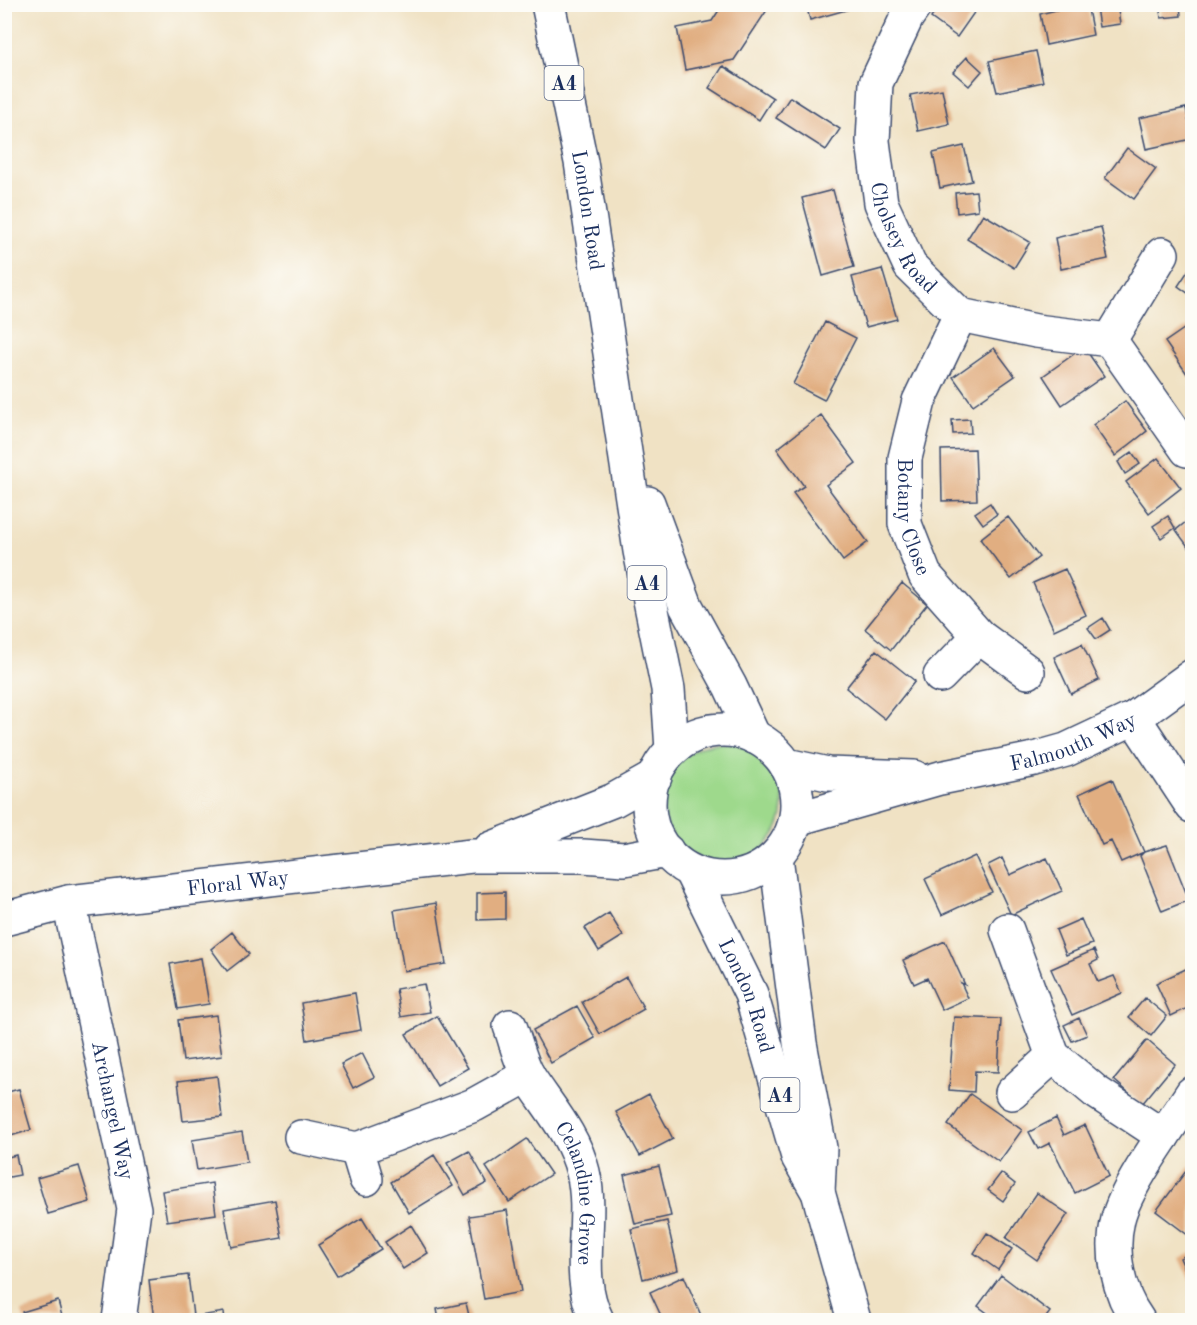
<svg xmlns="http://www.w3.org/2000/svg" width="1197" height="1325" font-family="'Old Standard TT',serif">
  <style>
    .green { fill: #9ed98c; stroke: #5c8475; stroke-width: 1.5 }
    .building { fill: #e1ae81 }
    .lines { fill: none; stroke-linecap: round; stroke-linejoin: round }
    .minor-casing { stroke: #3b4a6d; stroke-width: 36 }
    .tertiary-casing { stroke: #3b4a6d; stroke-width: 36 }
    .primary-casing { stroke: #3b4a6d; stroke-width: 36 }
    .minor { stroke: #fff; stroke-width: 33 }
    .tertiary { stroke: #fff; stroke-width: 33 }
    .primary { stroke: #fff; stroke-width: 33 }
    .labels { text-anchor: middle; stroke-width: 4.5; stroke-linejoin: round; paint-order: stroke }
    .shield { fill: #fdfcf7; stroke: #5f6c8c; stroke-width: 1.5 }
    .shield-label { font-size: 20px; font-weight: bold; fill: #1b2f5e }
    .street-label { font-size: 21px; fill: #1b2f5e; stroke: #fdfcf7 }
  </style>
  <rect width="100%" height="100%" fill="#fdfcf7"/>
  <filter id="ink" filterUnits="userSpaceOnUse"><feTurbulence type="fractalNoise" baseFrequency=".0167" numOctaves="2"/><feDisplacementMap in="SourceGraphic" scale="12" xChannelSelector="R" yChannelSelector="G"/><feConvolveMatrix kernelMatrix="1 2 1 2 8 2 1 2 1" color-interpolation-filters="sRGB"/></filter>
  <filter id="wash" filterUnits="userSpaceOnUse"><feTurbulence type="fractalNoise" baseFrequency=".008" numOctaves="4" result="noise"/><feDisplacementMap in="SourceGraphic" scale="24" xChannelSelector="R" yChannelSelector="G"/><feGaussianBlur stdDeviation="1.35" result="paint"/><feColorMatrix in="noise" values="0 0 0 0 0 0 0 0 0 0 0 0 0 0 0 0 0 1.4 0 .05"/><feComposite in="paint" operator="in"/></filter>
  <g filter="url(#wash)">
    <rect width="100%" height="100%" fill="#f0e2c4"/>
    <path class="green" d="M663 803a60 60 0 1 1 120 0a60 60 0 1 1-120 0Z"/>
    <g id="blocks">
      <path class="building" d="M723,4H771L734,60L685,70L677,28L712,21Z
        M806,4H864V5L810,20Z
        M940,4H974L978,7L957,37L931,18Z
        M1080,4H1087L1093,35L1046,45L1040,14Z
        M1114,4H1117L1120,24L1099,27L1096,7Z
        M1159,4H1180L1181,16L1161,18Z
        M1036,51L1043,82L997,92L989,61Z
        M967,57L982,71L969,86L953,72Z
        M723,66L773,98L759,120L709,88Z
        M942,89L949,124L918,131L910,95Z
        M790,97L840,129L826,150L776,118Z
        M1186,108L1192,139L1146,149L1139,118Z
        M964,146L972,181L940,188L933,153Z
        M1127,148L1156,169L1134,199L1105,178Z
        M833,190L854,267L823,276L802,198Z
        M976,191L978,210L957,213L955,193Z
        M983,214L1030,242L1014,268L967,239Z
        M1101,227L1108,259L1061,269L1055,238Z
        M1192,265V296L1178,286Z
        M882,269L897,319L866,327L852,277Z
        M825,322L856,338L824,400L793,384Z
        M1191,324L1192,326V381L1165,342Z
        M1084,347L1104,376L1062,405L1043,376Z
        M994,348L1015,376L973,405L953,377Z
        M1125,401L1147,431L1115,456L1093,425Z
        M821,415L856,463L826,485L868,542L843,561L793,493L804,486L777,449Z
        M970,419L971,433L953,434L952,420Z
        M975,449L977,500L942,501L941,450Z
        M1132,452L1140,464L1125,474L1118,462Z
        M1158,458L1181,488L1149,513L1126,482Z
        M990,503L997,514L983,524L975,513Z
        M1168,516L1175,528L1161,538L1153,526Z
        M1008,517L1039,557L1011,579L980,539Z
        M1192,517V552L1176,530Z
        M1065,569L1086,615L1054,630L1033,583Z
        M902,583L927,604L891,650L865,629Z
        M1103,618L1110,630L1096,639L1088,628Z
        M1082,644L1099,680L1071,694L1054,657Z
        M876,650L915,681L885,719L846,688Z
        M1112,779L1144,852L1121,862L1111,841L1102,845L1079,794Z
        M1167,845L1189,900L1162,911L1140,856L1144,852Z
        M975,856L992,892L942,915L925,879Z
        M1002,858L1010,875L1047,858L1062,891L1011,915L988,865Z
        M505,892V919L477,920V893Z
        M436,903L446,964L404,971L394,910Z
        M609,913L623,936L599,951L585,928Z
        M1081,919L1092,944L1066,955L1056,930Z
        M232,932L249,954L227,971L211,949Z
        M945,941L965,985L961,983L968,998L942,1010L927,978L914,984L903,960Z
        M1094,950L1098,960L1090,964L1098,982L1114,976L1122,993L1072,1015L1051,969Z
        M201,958L209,1004L178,1009L170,964Z
        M1192,966V1006L1171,1016L1156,983Z
        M626,977L644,1009L600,1034L582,1002Z
        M424,984L430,1012L401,1017L396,989Z
        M355,993L361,1030L307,1040L301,1003Z
        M1145,998L1167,1016L1151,1036L1129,1017Z
        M577,1006L595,1038L551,1063L533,1030Z
        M216,1015L222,1056L183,1061L178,1020Z
        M437,1016L468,1068L437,1086L406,1034Z
        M954,1017L1001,1019L998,1072L975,1071L974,1092L949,1090Z
        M1079,1018L1087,1035L1072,1041L1064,1025Z
        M4,1031L9,1043L4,1045Z
        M1147,1040L1175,1064L1142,1104L1114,1080Z
        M362,1053L374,1077L353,1088L341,1064Z
        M217,1076L222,1117L183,1121L178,1081Z
        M19,1089L31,1130L4,1138V1093Z
        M649,1094L673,1139L640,1156L616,1112Z
        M970,1094L1022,1130L999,1162L948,1125Z
        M1056,1118L1064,1135L1085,1125L1109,1176L1075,1193L1050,1143L1038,1149L1029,1132Z
        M242,1132L247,1162L197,1170L192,1140Z
        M527,1139L551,1174L509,1202L486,1167Z
        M469,1151L487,1183L465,1195L447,1163Z
        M16,1155L20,1175L4,1178V1158Z
        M434,1155L453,1186L409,1213L391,1182Z
        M79,1166L90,1202L48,1214L37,1178Z
        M659,1166L671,1216L635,1224L624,1175Z
        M1189,1167L1192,1169V1231L1189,1236L1156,1211Z
        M1001,1173L1015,1184L1003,1201L988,1190Z
        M212,1183L216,1214L167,1221L162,1191Z
        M1037,1193L1068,1214L1037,1260L1006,1238Z
        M275,1200L282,1238L231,1247L224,1209Z
        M507,1210L521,1292L484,1299L469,1216Z
        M362,1218L381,1249L337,1276L318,1245Z
        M667,1221L678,1270L643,1279L631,1229Z
        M411,1225L428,1253L403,1269L385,1242Z
        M987,1233L1012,1249L998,1270L974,1253Z
        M1192,1252V1284L1180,1258Z
        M188,1275L193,1316L154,1320L149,1280Z
        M1001,1275L1050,1312L1044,1320H992L994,1318L978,1306Z
        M684,1276L703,1320H663L650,1292Z
        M58,1301L63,1320H24L22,1312Z
        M466,1303L470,1320H439L437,1309Z
        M224,1312L225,1320H200L199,1316Z"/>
    </g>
  </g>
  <g filter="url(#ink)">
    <use href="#blocks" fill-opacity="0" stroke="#3b4a6d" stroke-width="1.5"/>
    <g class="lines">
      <defs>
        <g id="minor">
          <path id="s1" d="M916,4L907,17L876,83L873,141L881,203L910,266L960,315L1036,331L1110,340L1187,450"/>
          <path id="s2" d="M960,315L919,401L905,458V524L925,575L979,636L1028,672"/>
          <path d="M1110,340L1162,254"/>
          <path d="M940,676L979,636"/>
          <path d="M1134,718L1192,806"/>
          <path id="s3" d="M69,902L134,1209L119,1320"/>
          <path d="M1007,930L1053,1056L1096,1092L1163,1136"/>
          <path id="s4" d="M510,1026C516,1042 520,1062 529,1077C549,1108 574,1135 583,1172C595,1222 573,1273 597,1320"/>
          <path d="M1012,1093L1053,1056"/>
          <path d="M301,1137L357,1149L474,1105L528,1075"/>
          <path d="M357,1149L366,1179"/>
          <path d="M1138,1320C1118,1293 1110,1252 1118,1219C1126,1185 1172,1124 1192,1093"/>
        </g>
        <g id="tertiary">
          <path d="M786,765L828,774L914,777"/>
          <path id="s5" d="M796,819L940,778L1034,759L1066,750L1134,718L1192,676"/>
          <path d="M490,849L614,800L655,777"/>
          <path id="s6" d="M4,919L69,902L472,856H583L624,859L667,851"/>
        </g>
        <g id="primary">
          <path id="s7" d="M548,4L581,162L640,551L668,689L672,750"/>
          <path d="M648,503L686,606L730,686L754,737"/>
          <circle cx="723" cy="804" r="74"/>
          <path d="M776,857L800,1043L820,1148L818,1192"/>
          <path id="s8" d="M691,872L751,994L798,1157L818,1192L854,1320"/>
        </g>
      </defs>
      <use href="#minor" class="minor-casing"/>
      <use href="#tertiary" class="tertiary-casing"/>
      <use href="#primary" class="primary-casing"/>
      <use href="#minor" class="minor"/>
      <use href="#tertiary" class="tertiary"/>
      <use href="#primary" class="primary"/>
    </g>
  </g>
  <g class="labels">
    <g class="shield">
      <rect x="544.5" y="66" width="39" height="34" rx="4.5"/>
      <rect x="627.5" y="566" width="39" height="34" rx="4.5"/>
      <rect x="760.5" y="1078" width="39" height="34" rx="4.5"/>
    </g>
    <g class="shield-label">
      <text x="564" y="90">A4</text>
      <text x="647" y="590">A4</text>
      <text x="780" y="1102">A4</text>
    </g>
    <g class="street-label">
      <text dy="7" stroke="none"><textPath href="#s7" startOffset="210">London Road</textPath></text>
      <text dy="7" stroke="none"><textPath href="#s1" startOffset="250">Cholsey Road</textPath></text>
      <text dy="7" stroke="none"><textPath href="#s2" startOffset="214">Botany Close</textPath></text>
      <text dy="7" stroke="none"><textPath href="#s5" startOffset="288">Falmouth Way</textPath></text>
      <text dy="7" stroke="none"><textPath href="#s6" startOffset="237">Floral Way</textPath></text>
      <text dy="7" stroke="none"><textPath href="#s8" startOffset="136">London Road</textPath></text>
      <text dy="7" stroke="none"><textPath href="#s3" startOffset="213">Archangel Way</textPath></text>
      <text dy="7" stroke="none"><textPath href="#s4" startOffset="184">Celandine Grove</textPath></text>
    </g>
  </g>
  <rect width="1197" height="1325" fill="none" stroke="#fdfcf7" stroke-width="24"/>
</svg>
